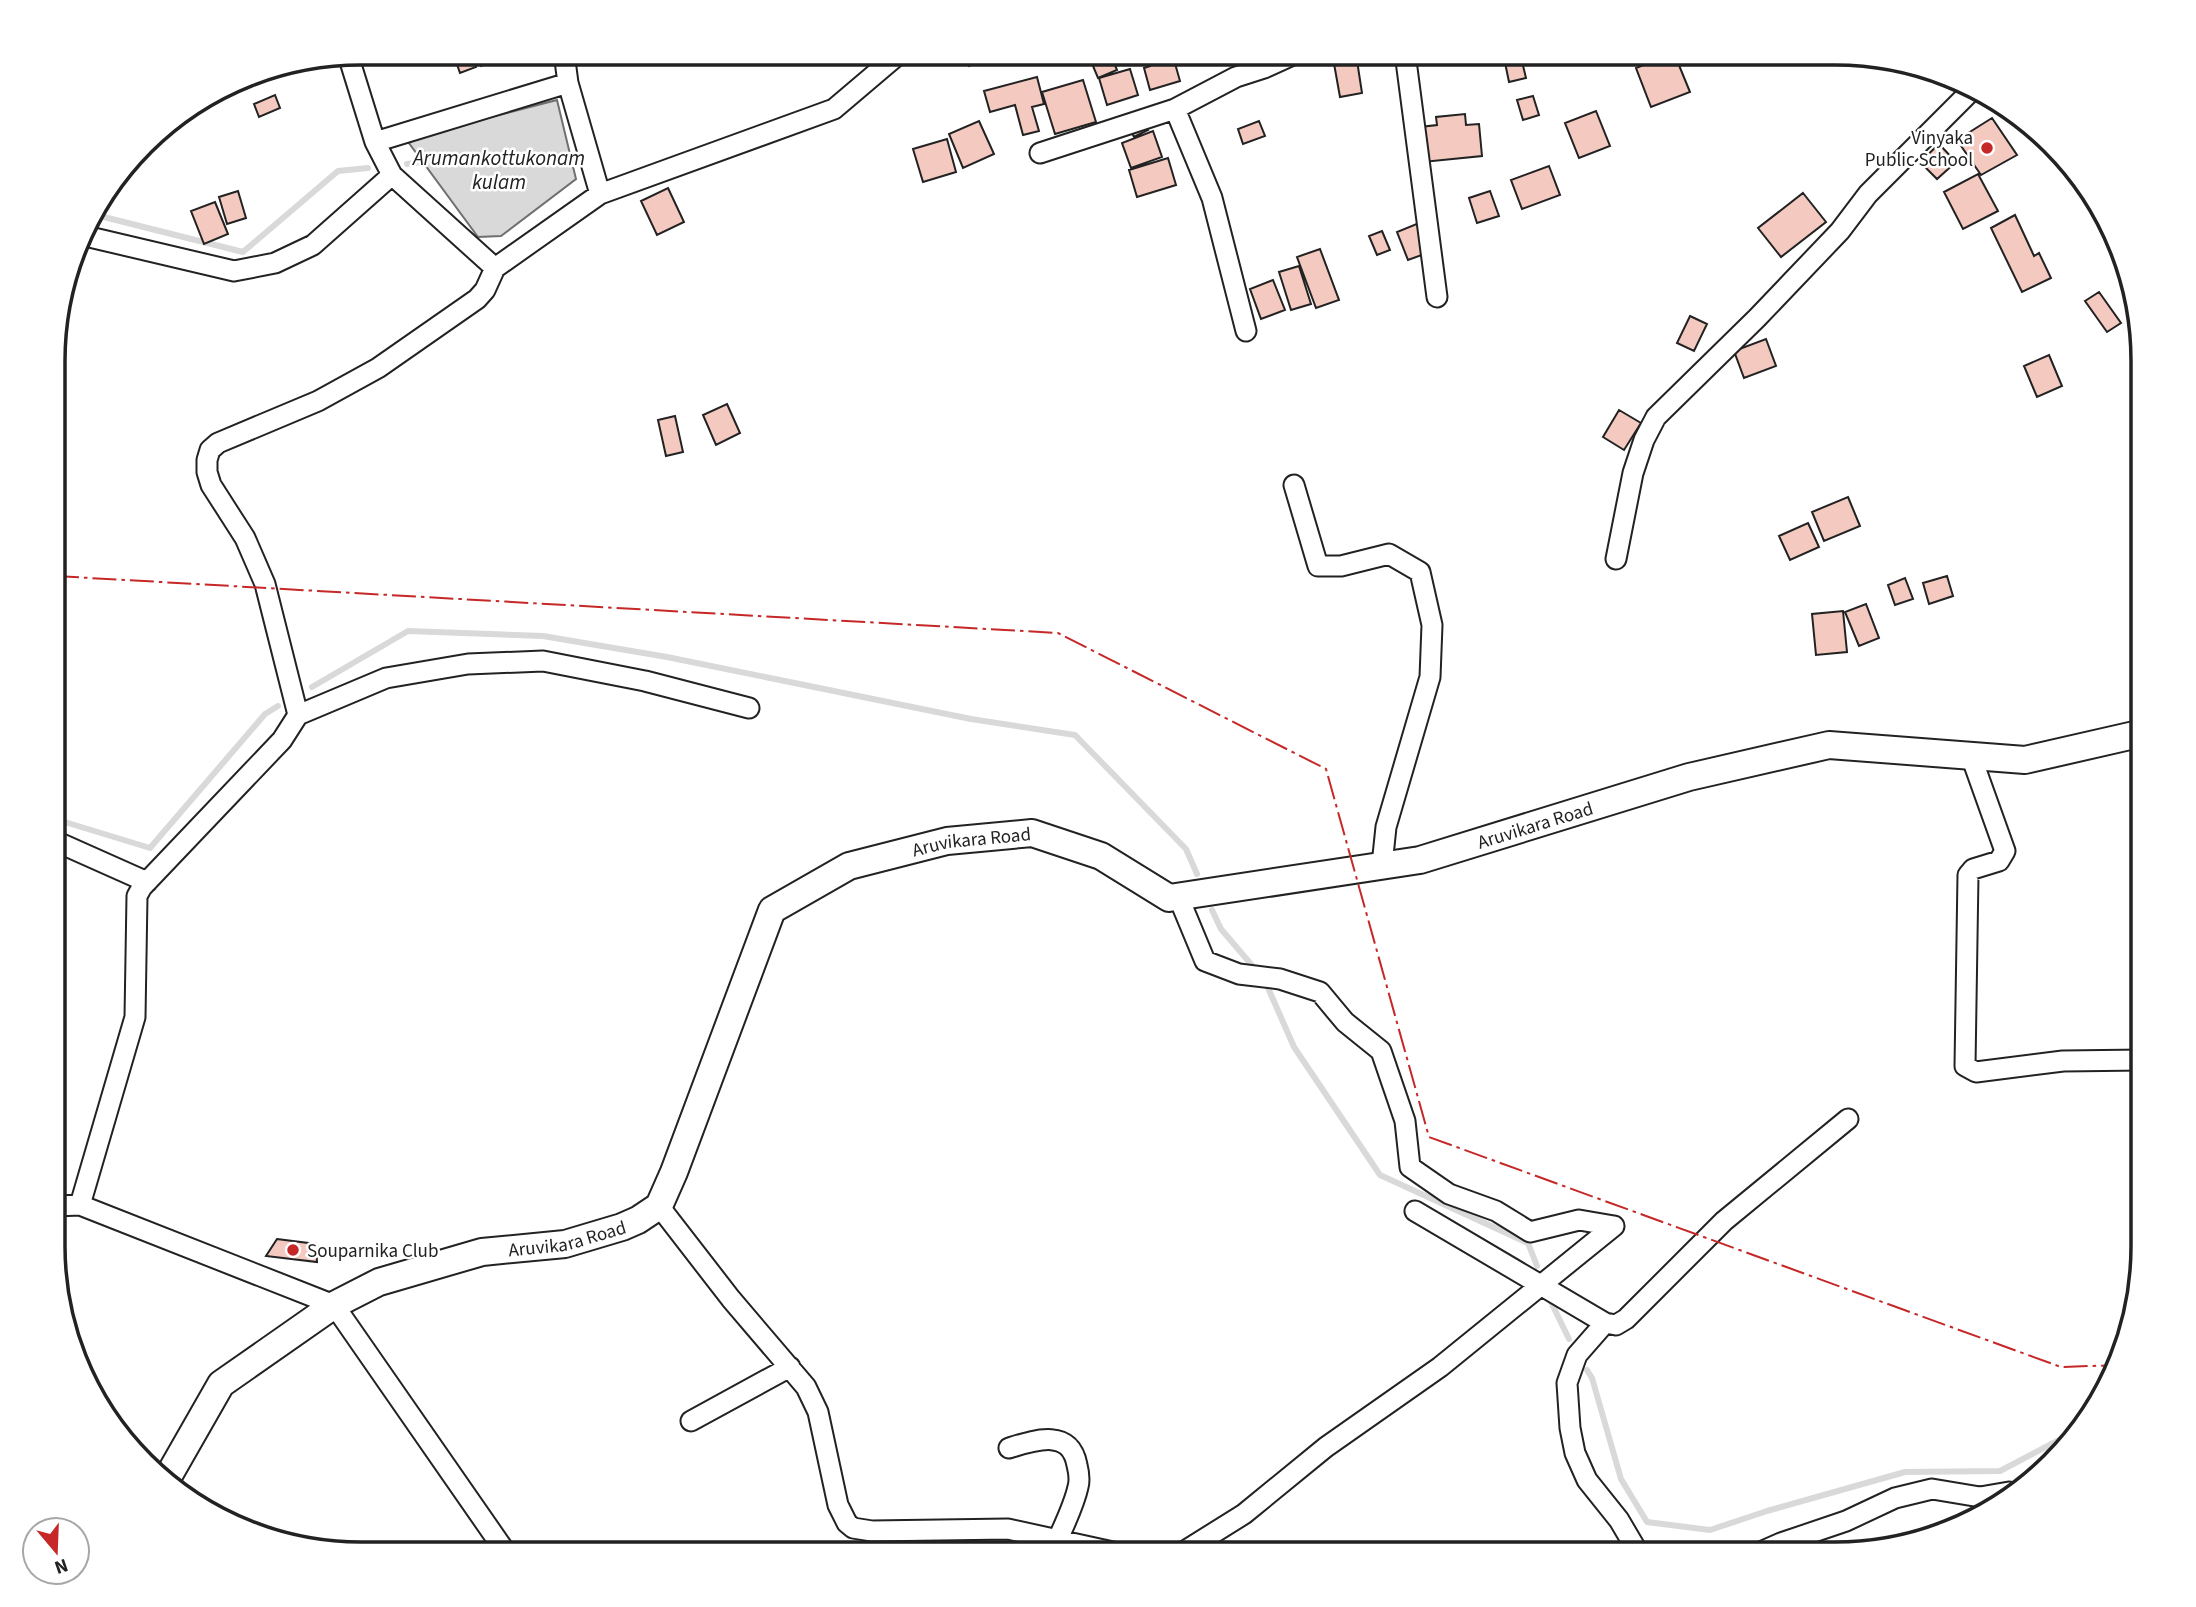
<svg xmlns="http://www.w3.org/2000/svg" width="2196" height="1607" font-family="'Source Sans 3',sans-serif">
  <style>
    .water { fill: #d9d9d9; stroke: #6f6f6f; stroke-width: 2 }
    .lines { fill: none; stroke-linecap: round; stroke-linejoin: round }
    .stream { stroke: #d9d9d9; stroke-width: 6 }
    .building { fill: #f3c9c0; stroke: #222; stroke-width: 2 }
    .minor-casing { stroke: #222; stroke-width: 23 }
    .secondary-casing { stroke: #222; stroke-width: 30 }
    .minor { stroke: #fff; stroke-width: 19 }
    .secondary { stroke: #fff; stroke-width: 26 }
    .power { stroke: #c62828; stroke-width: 2; stroke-dasharray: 24 5 3.5 5; stroke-linecap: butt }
    .poi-dot { fill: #c62828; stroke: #fff; stroke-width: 2.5 }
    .labels { text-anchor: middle; stroke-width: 5; stroke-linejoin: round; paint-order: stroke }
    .poi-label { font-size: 19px; fill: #222; stroke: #fff; text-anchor: end }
    .street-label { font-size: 19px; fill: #222; stroke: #fff }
    .water-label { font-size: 21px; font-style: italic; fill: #222; stroke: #fff }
    .rim { fill: none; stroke: #222; stroke-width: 3.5 }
  </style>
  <rect width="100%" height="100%" fill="#fff"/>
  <path class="water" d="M557,100L576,179L501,236L478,237L406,139Z"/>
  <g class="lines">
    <path class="stream" d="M407,164L429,161
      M92,214L243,252L338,171L368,168
      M312,687L408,631L543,636L667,657L971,719L1075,735L1186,849L1197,874
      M55,819L150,848L265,714L278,706
      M1212,910L1221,929L1256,970
      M1265,981L1294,1047L1380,1175L1528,1243L1537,1266
      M1550,1300L1569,1339
      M1587,1370L1592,1378L1621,1479L1647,1522L1710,1530L1767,1511L1905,1472L2000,1471L2084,1427"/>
  </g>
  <path class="building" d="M453,53H472L476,67L460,73Z
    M475,53H495L498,59L481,66Z
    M964,53H997V55L969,66Z
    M1091,53H1110L1117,70L1098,78L1088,54Z
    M1146,53H1172L1180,81L1150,90L1144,68L1150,66Z
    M1503,53H1520L1526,78L1509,82Z
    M1674,53L1690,92L1651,107L1636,68Z
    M1356,54L1362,93L1340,97L1333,58Z
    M1130,69L1138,95L1107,105L1099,78Z
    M1037,77L1044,104L1032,107L1039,131L1023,135L1015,105L990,112L984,91Z
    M1083,80L1096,122L1055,134L1042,92Z
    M275,95L280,108L259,117L254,104Z
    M1533,96L1539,115L1523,120L1517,100Z
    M1596,111L1610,146L1579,158L1565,123Z
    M1465,114L1466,125L1479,124L1482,156L1423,162L1420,127L1437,125L1436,117Z
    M1992,118L2017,155L1981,175L1957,140Z
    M979,121L994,154L963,168L949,134Z
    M1143,121L1148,130L1134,137L1129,128Z
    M1259,121L1265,136L1243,144L1238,129Z
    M1153,131L1162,157L1131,168L1122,143Z
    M947,139L956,172L923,182L913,149Z
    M1939,144L1956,162L1937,179L1920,162Z
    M1168,158L1176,185L1137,197L1129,170Z
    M1549,166L1560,195L1522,209L1511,180Z
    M1978,174L1998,211L1963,229L1944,192Z
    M668,188L684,222L657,235L641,201Z
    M238,191L246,218L227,224L219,197Z
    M1490,191L1499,216L1477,223L1469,198Z
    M1803,193L1826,222L1781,257L1758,228Z
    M215,202L228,234L204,244L191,211Z
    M2015,215L2034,256L2039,253L2051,278L2022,292L1991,228Z
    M1419,223L1430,252L1408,260L1397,232Z
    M1382,231L1390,250L1377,255L1369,236Z
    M1320,249L1339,300L1316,308L1297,257Z
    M1299,266L1311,304L1291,310L1279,272Z
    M1273,280L1285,310L1261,319L1250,289Z
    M2099,292L2121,323L2107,332L2085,301Z
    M1690,316L1707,324L1694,351L1677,343Z
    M1766,339L1776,366L1744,378L1734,351Z
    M2049,355L2062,386L2037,397L2024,366Z
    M727,404L740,433L716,445L703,415Z
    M1619,410L1641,423L1624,450L1603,437Z
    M675,416L683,452L666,456L658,420Z
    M1848,497L1860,526L1824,541L1812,512Z
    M1808,523L1819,547L1790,560L1779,536Z
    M1947,576L1953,596L1929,604L1923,583Z
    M1905,578L1913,599L1895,605L1888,585Z
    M1866,604L1879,638L1859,646L1845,612Z
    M1843,611L1847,652L1816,655L1812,614Z
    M277,1239L316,1244L317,1262L266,1256Z"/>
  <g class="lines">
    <defs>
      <path id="minor" d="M564,53L568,83L600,194
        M1405,53L1437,297
        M1175,109L1212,198L1246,331
        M375,142L568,83
        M1040,153L1175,109L1236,77L1264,68L1297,53
        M81,235L234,271L275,263L313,245L392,175
        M495,268L600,194L834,109L900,53
        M1294,485L1318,566H1341L1389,554L1420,572L1432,625L1430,677L1386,827L1382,865
        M1616,559L1633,473L1644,440L1656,417L1757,318L1840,231L1868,194L1974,88
        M298,715L386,678L468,664L543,661L645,681L749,708
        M1971,756L2005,851L1999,861L1973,869L1968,875L1965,1066L1976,1072L2063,1061L2143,1060
        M55,841L147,882
        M1178,896L1205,961L1239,974L1280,979L1320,992L1345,1022L1381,1051L1405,1121L1410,1167L1449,1194L1496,1211L1530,1232L1579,1220L1614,1226
        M80,1205L135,1017L137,896L142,887L282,740L298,715L265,584L245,538L211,485L207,472V460L210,450L218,443L318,401L378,368L477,299L485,290L495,268L392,175L375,142L348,55
        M55,1206L80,1205L334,1305L507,1554
        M659,1206L731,1299L806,1387L818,1412L838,1505L847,1523L853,1528L872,1531L1008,1529L1122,1554
        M1415,1211L1605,1323L1616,1325L1626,1319L1724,1221L1848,1119
        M1605,1323L1577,1355L1567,1383L1570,1428L1575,1453L1587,1480L1619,1520L1639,1554
        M691,1421L790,1367
        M1009,1448C1035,1440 1070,1428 1077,1465C1079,1473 1080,1480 1078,1487C1074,1505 1065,1523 1058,1539
        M1180,1554L1244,1514L1326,1447L1440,1367L1614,1226
        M1756,1554L1781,1543L1846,1521L1895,1498L1932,1489L1980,1497L2009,1492"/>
      <g id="secondary">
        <path id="s1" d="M165,1482L221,1384L334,1305L379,1282L482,1252L565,1244L622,1227L638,1220L659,1206L674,1172L772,910L849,866L947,841L1032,833L1101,856L1169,898L1420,860L1689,777L1829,745L2025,760L2143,733"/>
      </g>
    </defs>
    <use href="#minor" class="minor-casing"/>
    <use href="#secondary" class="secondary-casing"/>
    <use href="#minor" class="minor"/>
    <use href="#secondary" class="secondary"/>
    <path class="power" d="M55,576L1058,633L1326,769L1429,1137L2061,1367L2120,1365"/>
  </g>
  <g class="poi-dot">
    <circle cx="1987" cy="148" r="7"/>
    <circle cx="293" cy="1250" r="7"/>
  </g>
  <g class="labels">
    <g class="poi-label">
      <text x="1973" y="144">Vinyaka<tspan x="1973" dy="22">Public School</tspan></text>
      <text x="307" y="1257" text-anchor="start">Souparnika Club</text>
    </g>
    <g class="street-label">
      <text dy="7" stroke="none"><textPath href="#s1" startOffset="1713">Aruvikara Road</textPath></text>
      <text dy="7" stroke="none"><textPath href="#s1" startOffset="1125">Aruvikara Road</textPath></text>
      <text dy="7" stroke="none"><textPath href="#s1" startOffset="495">Aruvikara Road</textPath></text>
    </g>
    <g class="water-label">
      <text x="499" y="165">Arumankottukonam<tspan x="499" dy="24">kulam</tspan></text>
    </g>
  </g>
  <path d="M0 0H2196V1607H0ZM361 65H1835A296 296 0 0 1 2131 361V1246A296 296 0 0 1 1835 1542H361A296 296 0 0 1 65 1246V361A296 296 0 0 1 361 65Z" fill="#fff" fill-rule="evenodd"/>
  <path class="rim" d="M361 65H1835A296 296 0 0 1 2131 361V1246A296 296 0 0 1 1835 1542H361A296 296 0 0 1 65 1246V361A296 296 0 0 1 361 65Z"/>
  <g transform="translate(56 1551) rotate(161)"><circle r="33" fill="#ffffff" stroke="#a7a7a7" stroke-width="2"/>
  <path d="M0-5L12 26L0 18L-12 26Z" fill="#c62828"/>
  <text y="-10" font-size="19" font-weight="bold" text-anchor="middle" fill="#222222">N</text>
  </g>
</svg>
